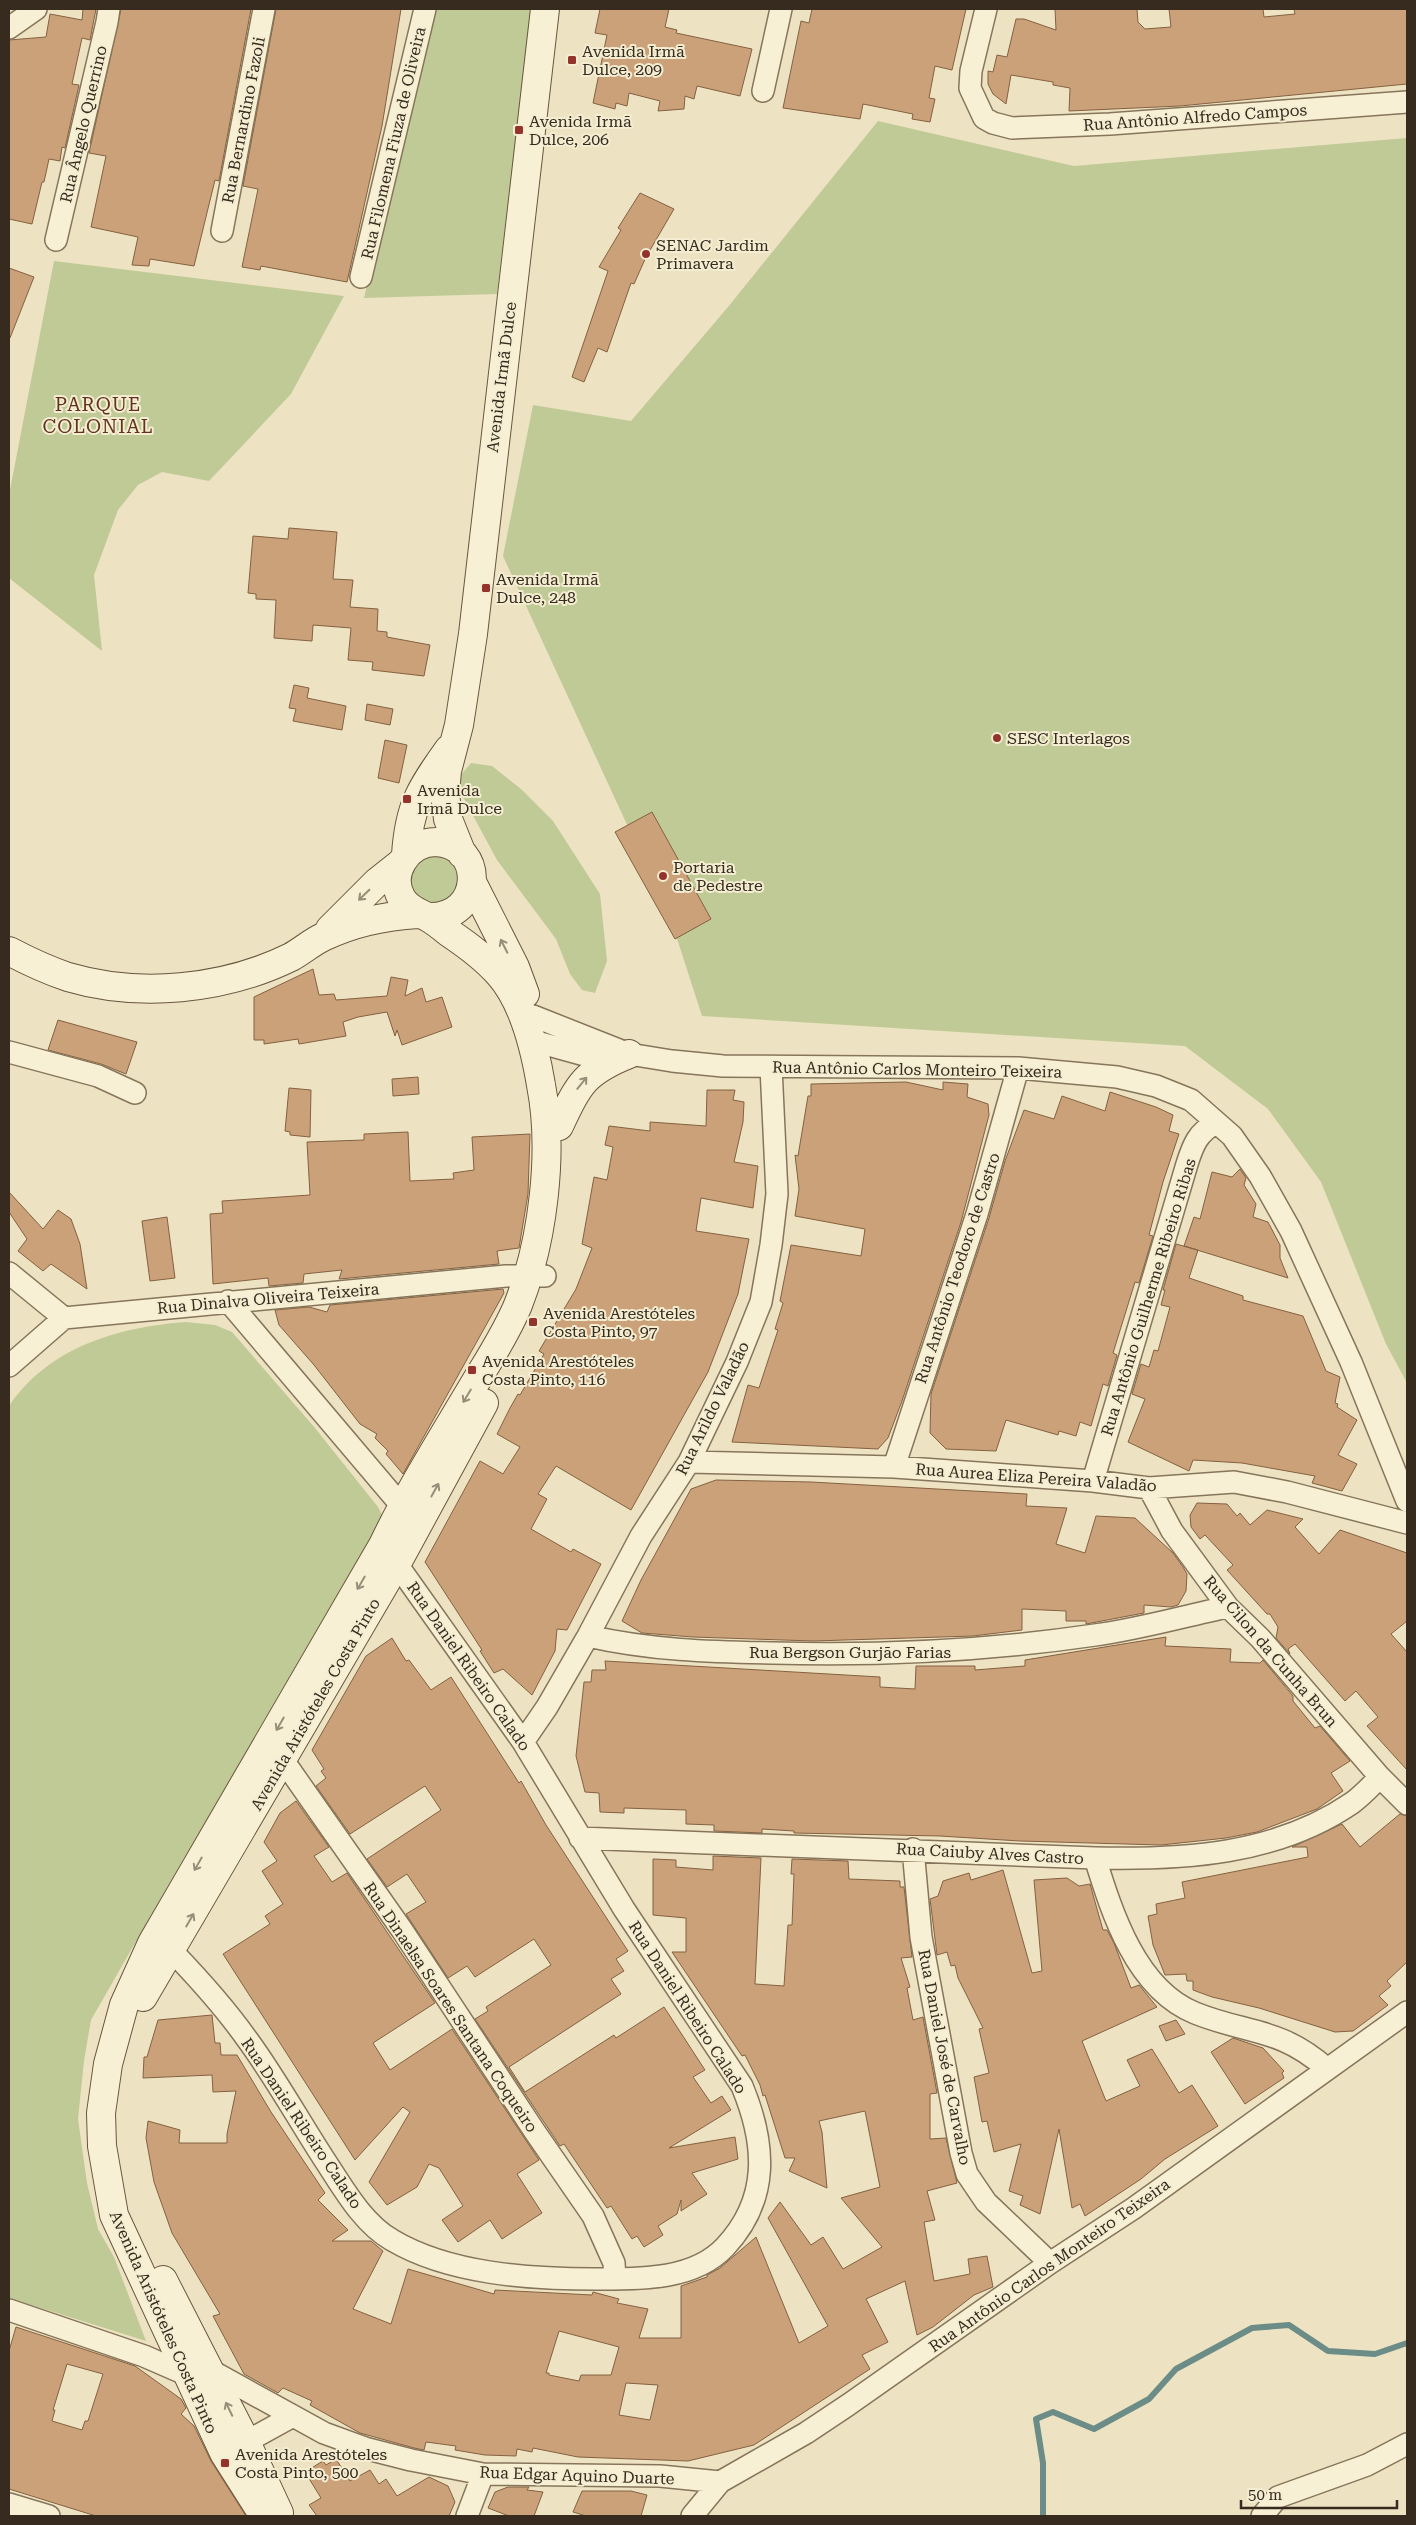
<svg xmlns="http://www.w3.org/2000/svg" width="1416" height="2525" font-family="'Roboto Serif',serif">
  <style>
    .green { fill: #c0ca96 }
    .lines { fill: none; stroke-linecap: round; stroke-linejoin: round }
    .stream { stroke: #6c8d87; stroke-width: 6 }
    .building { fill: #caa179; stroke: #846140; fill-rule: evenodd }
    .street-casing { stroke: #86755a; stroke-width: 24 }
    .secondary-casing { stroke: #68563d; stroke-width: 30 }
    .street { stroke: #f8f0d5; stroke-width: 21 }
    .secondary { stroke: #f8f0d5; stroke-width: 28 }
    .oneway { stroke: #978e7a }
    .poi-dot { fill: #93332c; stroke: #f4edd1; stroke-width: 2 }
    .labels { text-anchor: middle; stroke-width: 4; stroke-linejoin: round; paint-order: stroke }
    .poi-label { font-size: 16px; fill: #362b1e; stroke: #f4edd1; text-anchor: start }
    .street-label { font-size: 16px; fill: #362b1e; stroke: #f4edd1 }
    .quarter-label { font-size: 19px; letter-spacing: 1px; fill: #62321e; stroke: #f4edd1 }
  </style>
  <rect width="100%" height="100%" fill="#ede3c2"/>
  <path class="green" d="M432,9H532L497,294L364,298Z
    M878,121L1074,166L1407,138V1383L1386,1344L1321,1182L1268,1109L1185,1046L702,1016L671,920L503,556L533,405L631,421L728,307Z
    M54,261L344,296L291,394L209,481L162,472L138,485L118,510L94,575L102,651L9,578V495Z
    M471,763L492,766L521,789L553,821L600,894L607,961L595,993L582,990L570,974L556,939L497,860L462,795L459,777Z
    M433,852L458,862L459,897L425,907L408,885L411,867Z
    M186,1322L215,1325L232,1332L315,1428L378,1507L385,1520L299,1669L182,1861L91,2020L84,2061L78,2119L87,2183L98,2229L114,2257L146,2341L9,2298V1406C49,1347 118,1327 186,1322Z"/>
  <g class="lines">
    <path class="stream" d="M1043,2516V2463L1036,2419L1053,2412L1094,2429L1149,2399L1176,2369L1252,2328L1289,2325L1328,2351L1375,2354L1407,2343"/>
  </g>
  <path class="building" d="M83,9H96L90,40L82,38L72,84L79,85L65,148L62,147L60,161L49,159L44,182H42L32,224L9,219V40L46,37L50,14L82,20Z
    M121,9H251L219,181L215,180L194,266L150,259L149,266L132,265L138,237L91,227L106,156L89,153Z
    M276,9H401L382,126L347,282L261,266L260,270L242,267L258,189L243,186Z
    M600,9H669L665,27L677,30L676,33L752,49L740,96L697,86L694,99L685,96L684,109L658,111L660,101L629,93L627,106L616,103L615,109L593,103L607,35L595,33Z
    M812,9H966L952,70L935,66L929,98L935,99L930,122L912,119L913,114L863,104L860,119L783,108L801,21L809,23Z
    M1055,9H1137L1138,22L1145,29L1171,27L1169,9H1263L1264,17L1295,14L1294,9H1407V84L1180,106L1069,111L1070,88L1053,85V82L1011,75L1006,104L993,94L988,84V71L993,72L997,55L1007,57L1016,19H1024L1056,30Z
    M640,193L674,209L646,257L634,284L631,283L607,352L598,348L584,382L572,377L608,271L599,267L621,230L618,228Z
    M9,268L34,277L10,338H9Z
    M289,528L337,532L333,579L353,580L350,607L378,609L377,631L387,632V637L430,645L424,676L372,670L373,662L348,660L351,628L313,625L312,641L274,638L276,600L256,599V594L248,593L253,536L288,539Z
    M294,685L309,688L307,698L346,706L342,730L293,721L296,709L289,708Z
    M367,704L393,709L390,725L365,720Z
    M385,740L407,745L399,783L378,778Z
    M652,812L711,919L675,939L615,832Z
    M313,969L319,995L334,994L336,1000L387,996L391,977L408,980L405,996L422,988L426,1002L442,997L452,1027L402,1045L397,1030L395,1036L387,1012L358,1017L343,1022L346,1036L299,1044L298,1039L264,1044V1040H254V997Z
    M58,1020L137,1042L126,1074L101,1064L48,1050Z
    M418,1077L419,1094L393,1096L392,1079Z
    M906,1082L943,1090V1082L968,1084L967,1097L988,1104L989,1115L961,1222L902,1401L888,1438L878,1449L732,1442L748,1385L759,1388L778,1330L775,1329L783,1303L780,1301L791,1245L861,1256L865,1229L795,1216L799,1189L795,1155L798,1156L808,1096H811V1084Z
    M289,1088L311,1090L310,1137L290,1135V1132L285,1131Z
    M707,1090H735L733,1100L744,1102L743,1122L734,1162L758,1166L753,1208L701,1198L696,1231L749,1239L738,1294L708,1372L631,1510L556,1466L538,1494L547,1499L531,1529L571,1552L573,1549L601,1564L567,1630L557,1629L555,1651L532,1695L503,1669L494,1673L480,1651L482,1650L425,1562L480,1461L503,1474L520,1447L497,1434L510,1408L518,1394L520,1395L544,1354L539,1351L576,1289L592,1248L582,1244L594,1177L607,1180L613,1147L605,1145L609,1126L650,1131V1122L706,1126Z
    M1110,1092L1156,1107L1173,1115L1169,1131L1179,1134L1163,1182L1149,1235L1153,1236L1139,1283L1135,1282L1113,1353L1117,1355L1108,1386L1103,1384L1091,1426L1080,1422L1076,1436L1059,1431L1058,1435L1006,1420L996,1451L946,1449L930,1433L931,1394L989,1218L1005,1161L1024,1110L1054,1119L1062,1096L1105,1111Z
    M408,1132L410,1181L454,1179L453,1173L474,1170L472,1137L530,1134L528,1194L519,1248L497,1251L499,1264L339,1279L342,1270L304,1274L303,1283L269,1286L268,1278L213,1284L210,1214L223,1213L222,1201L310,1195L307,1142L364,1140V1134Z
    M1240,1169L1246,1178L1244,1185L1256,1204L1253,1217L1268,1222L1280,1245V1258L1288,1278L1184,1246L1194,1217L1200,1219L1212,1172L1232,1177Z
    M9,1192L43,1229L58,1210L71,1219L80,1244L87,1289L51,1264L43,1271L18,1251L27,1239L9,1212Z
    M167,1217L175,1278L150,1281L142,1221Z
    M1176,1244L1198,1250L1189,1278L1243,1296V1300L1303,1316L1326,1371L1340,1377L1335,1403L1338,1404L1337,1407L1357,1420L1338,1455L1357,1464L1342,1491L1312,1483L1315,1476L1242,1463L1193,1460L1189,1471L1128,1442L1145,1399L1132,1394L1141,1364L1149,1367L1154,1350L1158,1351L1170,1307L1161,1305L1165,1290H1163Z
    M503,1289L504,1293L403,1474L386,1454L388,1451L375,1438L377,1434L360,1424L314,1365L279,1325L275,1310L309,1307L327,1312L330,1305Z
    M716,1480L811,1482L1027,1494L1026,1506L1067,1508L1056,1544L1085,1553L1096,1516L1135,1518L1173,1553L1183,1567L1187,1574L1186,1591L1178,1605L1171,1607L1144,1605V1613L1086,1624V1621H1066V1611L1022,1609V1630L973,1636L813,1641L693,1637L642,1633L622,1621L641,1580L691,1489Z
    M1197,1503L1227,1504L1237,1516L1240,1513L1250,1525L1267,1510L1303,1519L1295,1527L1319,1554L1340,1530L1407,1553V1621L1391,1634L1407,1652V1770L1367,1726L1378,1717L1356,1691L1345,1701L1295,1644L1288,1649L1290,1654L1276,1638L1278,1627L1270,1614H1267L1227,1570L1233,1565L1205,1535L1200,1539L1191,1527L1190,1515Z
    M1166,1637L1165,1646L1231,1649L1230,1662L1260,1663L1263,1660L1293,1696V1701L1315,1728L1320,1726L1350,1761L1331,1773L1343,1791L1317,1809L1257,1832L1226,1838L1161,1845L1020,1841L940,1836L794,1833V1831L762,1829V1833L714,1831V1825L686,1824V1810L624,1808V1813L600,1812L599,1793L585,1792L576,1756L584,1682H591L592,1670H606L605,1661L880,1677V1687L915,1689L916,1666H975V1670L1025,1666V1660Z
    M392,1638L406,1661L409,1660L431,1690L451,1677L519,1783L521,1781L546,1825L628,1951L616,1959L624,1971L611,1979L621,1994L509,2067L525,2092L614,2035L616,2038L664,2007L705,2070L693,2077L711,2103L722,2096L731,2110L669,2148L735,2137L738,2159L692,2173L707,2194L681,2211V2200L677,2214L658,2226L663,2235L644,2247L637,2236L632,2239L611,2206L607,2208L564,2144L560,2146L475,2019L488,2011L486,2007L551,1965L534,1939L475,1977L467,1966L448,1978L406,1914L426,1902L407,1874L387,1887L367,1859L441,1810L425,1786L350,1834L316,1786L326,1778L321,1771L324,1769L312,1750L366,1656Z
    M296,1801L329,1847L314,1856L332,1882L347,1873L435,2003L373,2043L390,2070L452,2029L539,2160L517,2174L542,2213L502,2239L490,2220L458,2242L442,2220L463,2206L439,2168L429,2164L417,2187L387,2205L369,2182L410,2112L403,2107L355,2160L223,1954L270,1924L265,1916L283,1904L262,1871L277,1861L264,1842L280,1813Z
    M1400,1814L1407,1816V1962L1387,1981L1391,1986L1379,1996L1388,2005L1353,2031L1335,2032L1259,2008L1212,1997L1193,1990V1981H1187L1186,1974L1165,1975L1153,1945L1148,1916L1157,1914L1156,1904L1185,1898L1182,1882L1308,1857L1307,1847H1292L1342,1824L1360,1847Z
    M713,1856L761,1858L755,1984L784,1986L788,1925H792L794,1874H791L792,1859L848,1861L849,1879L900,1881V1887H904L912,1957L901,1958L910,1987L907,1988L913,2020L923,2017L937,2093L930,2094V2139L946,2138L957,2183L927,2191L935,2220L924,2222L934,2281L970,2274L968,2259L987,2256L993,2287L974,2295L933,2327L917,2335L905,2281L866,2299L888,2342L862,2355L870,2369L754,2445L688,2461L578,2457L533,2448L532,2452L517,2449L516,2456L485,2455L455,2450L456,2446L426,2442L424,2450L414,2448L360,2433L310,2405L312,2401L283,2388L278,2393L244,2374L213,2316L220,2314L172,2233L154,2182L146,2138L148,2121L180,2130L179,2143H227V2134L236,2091L213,2092L212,2075L143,2078L144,2057H147L158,2020L212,2015L215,2043H220L221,2055H237L271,2112L325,2193L318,2200L348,2230L332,2241H371L383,2251L353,2309L391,2324L408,2269L494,2294L495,2290L592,2295L593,2292L619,2299L617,2303L648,2309L639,2338H681V2286L707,2277V2275L720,2268L756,2237L799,2343L828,2326L768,2218L780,2202L811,2245L823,2237L843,2269L882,2247L841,2198L880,2187L865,2111L819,2121L822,2132L827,2188L789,2171L795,2158H785L765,2095L763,2096L760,2085L745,2055L742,2056L672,1952H686V1918L653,1915V1859L676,1860V1867L713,1870ZM559,2331L619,2347L611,2375H581L579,2381L549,2375V2373H546ZM626,2383L658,2385L650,2420L619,2415Z
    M1003,1870L1032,1973L1042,1971L1034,1880L1067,1878L1079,1886L1090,1884L1103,1930H1107L1114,1943L1131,1988L1139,1985L1157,2007L1082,2041L1106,2101L1140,2086L1127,2060L1152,2049L1179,2093L1192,2085L1218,2126L1165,2159L1141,2179L1085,2216L1080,2204L1072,2208L1059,2129L1040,2214L1020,2205L1023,2196L1009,2191L1021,2144L994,2152L987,2121L982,2122L974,2077L989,2073L979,2029L983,2028L958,1978L955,1965L951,1966L947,1952L937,1955L930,1899L938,1896L943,1881L969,1873L971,1880Z
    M1176,2020L1185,2034L1166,2041L1159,2026Z
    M1233,2038L1263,2048L1284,2071L1282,2073L1284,2078L1245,2104L1211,2052Z
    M16,2327L135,2366L181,2399L186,2408L181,2414L194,2426L211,2461L246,2516H96L9,2489V2351ZM67,2364L103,2374L88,2421H85L82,2430L52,2421L55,2410H53Z
    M336,2459L350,2481L370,2470L379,2484L386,2479L397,2496L429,2477L448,2486L455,2502L449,2516H317L309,2505L321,2498L305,2472L323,2461L326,2465Z
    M508,2487H529L527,2490L543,2492L534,2516H509L488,2508L495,2492Z
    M582,2491H631L647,2495L641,2516H586L573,2512Z"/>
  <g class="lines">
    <defs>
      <path id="street" d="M986,9L971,71L970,88L984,118L993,123L1012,128L1110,124L1407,102
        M9,28L36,9
        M763,91L781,9
        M222,231L264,9
        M56,240L107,22L109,9
        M361,277L425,9
        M533,1016L629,1054L672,1061L723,1066L1018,1068L1117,1077L1156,1086L1191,1100L1232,1136L1260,1176L1291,1231L1351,1362L1407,1501
        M530,1040L588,1056L621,1054
        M9,1052L98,1076L135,1093
        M9,1273L64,1318
        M228,1301L411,1517
        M9,1366L64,1318L506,1276H545
        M689,1462L894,1467L1093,1481L1149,1488L1234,1482L1287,1492L1407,1523
        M894,1467L977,1214L1018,1068
        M1093,1481L1187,1164C1193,1145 1198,1132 1216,1123
        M1149,1488L1172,1531L1228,1607L1260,1638L1380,1777L1407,1804
        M588,1636C649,1650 710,1652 772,1653C882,1656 986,1651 1095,1635C1140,1629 1184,1616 1228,1607
        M523,1742L547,1707L588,1636L641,1536L689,1462L737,1362L761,1302L771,1245L777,1194L771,1067
        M272,1752L283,1760L402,1930L535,2132L593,2216L614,2263L615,2279
        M580,1838L1095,1858C1183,1860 1276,1855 1352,1803C1362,1796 1371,1786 1380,1777
        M913,1849L921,1937L961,2153L967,2174L986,2202L1050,2263
        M1095,1858C1112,1913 1136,1989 1195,2013C1247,2034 1279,2027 1326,2068
        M157,1944L172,1951C198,1978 225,2008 247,2039C275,2077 298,2119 324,2159C342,2186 362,2223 392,2240C449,2274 530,2279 595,2279C637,2279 693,2281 725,2247C770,2199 766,2144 742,2086L624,1909L523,1742L389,1553
        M9,2310L144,2356L190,2376H197
        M208,2369L324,2433L368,2449L411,2460L483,2474L660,2476L720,2482
        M233,2449L293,2416
        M9,2504L49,2516
        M467,2516L483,2474
        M692,2516L720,2482L806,2433L848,2405L1050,2263L1134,2208L1407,2012
        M1262,2516L1278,2497L1367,2465L1407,2444"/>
      <path id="secondary" d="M462,854L448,819L445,793L447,771L459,725L473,634L545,9
        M406,855C409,806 421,788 449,749
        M472,882L515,967L525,994
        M330,929L377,882L401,863
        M9,951C28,961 47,970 68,977C139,998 224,990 291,957C302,951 312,942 323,937C354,922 384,916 418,914
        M559,1126C579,1084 584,1072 629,1054
        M143,1997L397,1563L484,1403
        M163,2280L246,2442L279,2513
        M264,2516L224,2453L114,2215L102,2146L101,2113L108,2064L124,2005L152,1943L383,1545C409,1491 441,1440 472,1388C488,1361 506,1334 518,1305C543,1241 554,1152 541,1085C535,1049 524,1002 499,974C485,958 466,944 448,932C442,927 436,922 429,918C419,912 409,910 402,899C387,874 407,842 436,842C486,844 484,919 428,917"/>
    </defs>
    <use href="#street" class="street-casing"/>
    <use href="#secondary" class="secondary-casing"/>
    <use href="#street" class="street"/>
    <use href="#secondary" class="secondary"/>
  </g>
  <defs><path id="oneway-shaft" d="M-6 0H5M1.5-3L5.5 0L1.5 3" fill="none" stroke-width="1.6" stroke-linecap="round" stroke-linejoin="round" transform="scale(1.25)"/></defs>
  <g class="oneway">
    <use href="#oneway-shaft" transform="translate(364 895) rotate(136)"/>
    <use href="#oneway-shaft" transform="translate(504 946) rotate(-117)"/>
    <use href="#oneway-shaft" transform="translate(582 1083) rotate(-51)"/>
    <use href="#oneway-shaft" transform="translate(467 1396) rotate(121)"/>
    <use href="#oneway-shaft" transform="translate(435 1490) rotate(-61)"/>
    <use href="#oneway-shaft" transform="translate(361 1583) rotate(120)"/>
    <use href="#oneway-shaft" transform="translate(280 1724) rotate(120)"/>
    <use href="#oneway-shaft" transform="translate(198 1864) rotate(120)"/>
    <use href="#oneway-shaft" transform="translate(190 1920) rotate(-60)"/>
    <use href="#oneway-shaft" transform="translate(229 2409) rotate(-116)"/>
  </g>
  <g class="poi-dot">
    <rect x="567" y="55" width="10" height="10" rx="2.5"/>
    <rect x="514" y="125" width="10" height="10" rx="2.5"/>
    <circle cx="646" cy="254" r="5"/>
    <rect x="481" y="583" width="10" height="10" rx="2.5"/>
    <circle cx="997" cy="738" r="5"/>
    <rect x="402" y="794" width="10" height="10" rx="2.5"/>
    <circle cx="663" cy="876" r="5"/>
    <rect x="528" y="1317" width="10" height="10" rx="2.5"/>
    <rect x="467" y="1365" width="10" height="10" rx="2.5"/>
    <rect x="220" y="2458" width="10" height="10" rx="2.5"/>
  </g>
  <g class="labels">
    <g class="poi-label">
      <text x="582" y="57">Avenida Irmã<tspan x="582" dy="18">Dulce, 209</tspan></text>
      <text x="529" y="127">Avenida Irmã<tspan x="529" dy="18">Dulce, 206</tspan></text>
      <text x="656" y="251">SENAC Jardim<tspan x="656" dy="18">Primavera</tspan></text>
      <text x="496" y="585">Avenida Irmã<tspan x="496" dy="18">Dulce, 248</tspan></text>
      <text x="1007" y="744">SESC Interlagos</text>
      <text x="417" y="796">Avenida<tspan x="417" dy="18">Irmã Dulce</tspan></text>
      <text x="673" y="873">Portaria<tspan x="673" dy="18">de Pedestre</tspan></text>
      <text x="543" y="1319">Avenida Arestóteles<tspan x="543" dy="18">Costa Pinto, 97</tspan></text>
      <text x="482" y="1367">Avenida Arestóteles<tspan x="482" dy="18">Costa Pinto, 116</tspan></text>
      <text x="235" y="2460">Avenida Arestóteles<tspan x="235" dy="18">Costa Pinto, 500</tspan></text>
    </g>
    <g class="street-label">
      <text transform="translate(1195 117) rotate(-4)" y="6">Rua Antônio Alfredo Campos</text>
      <text transform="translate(243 120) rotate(-79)" y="6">Rua Bernardino Fazoli</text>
      <text transform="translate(83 124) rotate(-77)" y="6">Rua Ângelo Querrino</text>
      <text transform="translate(393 143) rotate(-77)" y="6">Rua Filomena Fiuza de Oliveira</text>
      <text transform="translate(501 377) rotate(-83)" y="6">Avenida Irmã Dulce</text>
      <text transform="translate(917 1069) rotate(1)" y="6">Rua Antônio Carlos Monteiro Teixeira</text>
      <text transform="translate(957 1268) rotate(-72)" y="6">Rua Antônio Teodoro de Castro</text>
      <text transform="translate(1148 1297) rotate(-73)" y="6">Rua Antônio Guilherme Ribeiro Ribas</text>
      <text transform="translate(268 1298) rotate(-5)" y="6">Rua Dinalva Oliveira Teixeira</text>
      <text transform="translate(712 1408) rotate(-64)" y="6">Rua Arildo Valadão</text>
      <text transform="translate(1036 1477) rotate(4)" y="6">Rua Aurea Eliza Pereira Valadão</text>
      <text transform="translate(1271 1651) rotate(49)" y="6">Rua Cilon da Cunha Brun</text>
      <text x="850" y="1658">Rua Bergson Gurjão Farias</text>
      <text transform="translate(469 1666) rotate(55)" y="6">Rua Daniel Ribeiro Calado</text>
      <text transform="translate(315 1704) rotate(-60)" y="6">Avenida Aristóteles Costa Pinto</text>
      <text transform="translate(990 1853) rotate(3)" y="6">Rua Caiuby Alves Castro</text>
      <text transform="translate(451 2007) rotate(56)" y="6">Rua Dinaelsa Soares Santana Coqueiro</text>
      <text transform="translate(688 2007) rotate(57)" y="6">Rua Daniel Ribeiro Calado</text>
      <text transform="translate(945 2057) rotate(79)" y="6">Rua Daniel José de Carvalho</text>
      <text transform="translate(302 2123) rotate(56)" y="6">Rua Daniel Ribeiro Calado</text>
      <text transform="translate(1049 2265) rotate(-35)" y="6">Rua Antônio Carlos Monteiro Teixeira</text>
      <text transform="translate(164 2322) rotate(66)" y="6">Avenida Aristóteles Costa Pinto</text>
      <text transform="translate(577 2475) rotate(2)" y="6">Rua Edgar Aquino Duarte</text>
    </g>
    <g class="quarter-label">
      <text x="98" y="411">PARQUE<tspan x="98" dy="22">COLONIAL</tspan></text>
    </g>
  </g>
  <rect width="1416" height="2525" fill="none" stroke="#362b1e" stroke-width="20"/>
  <path d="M1241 2500v8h156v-8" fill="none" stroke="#362b1e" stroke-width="2.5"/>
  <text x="1248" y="2500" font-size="15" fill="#362b1e" stroke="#f4edd1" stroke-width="4" paint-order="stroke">50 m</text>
</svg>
